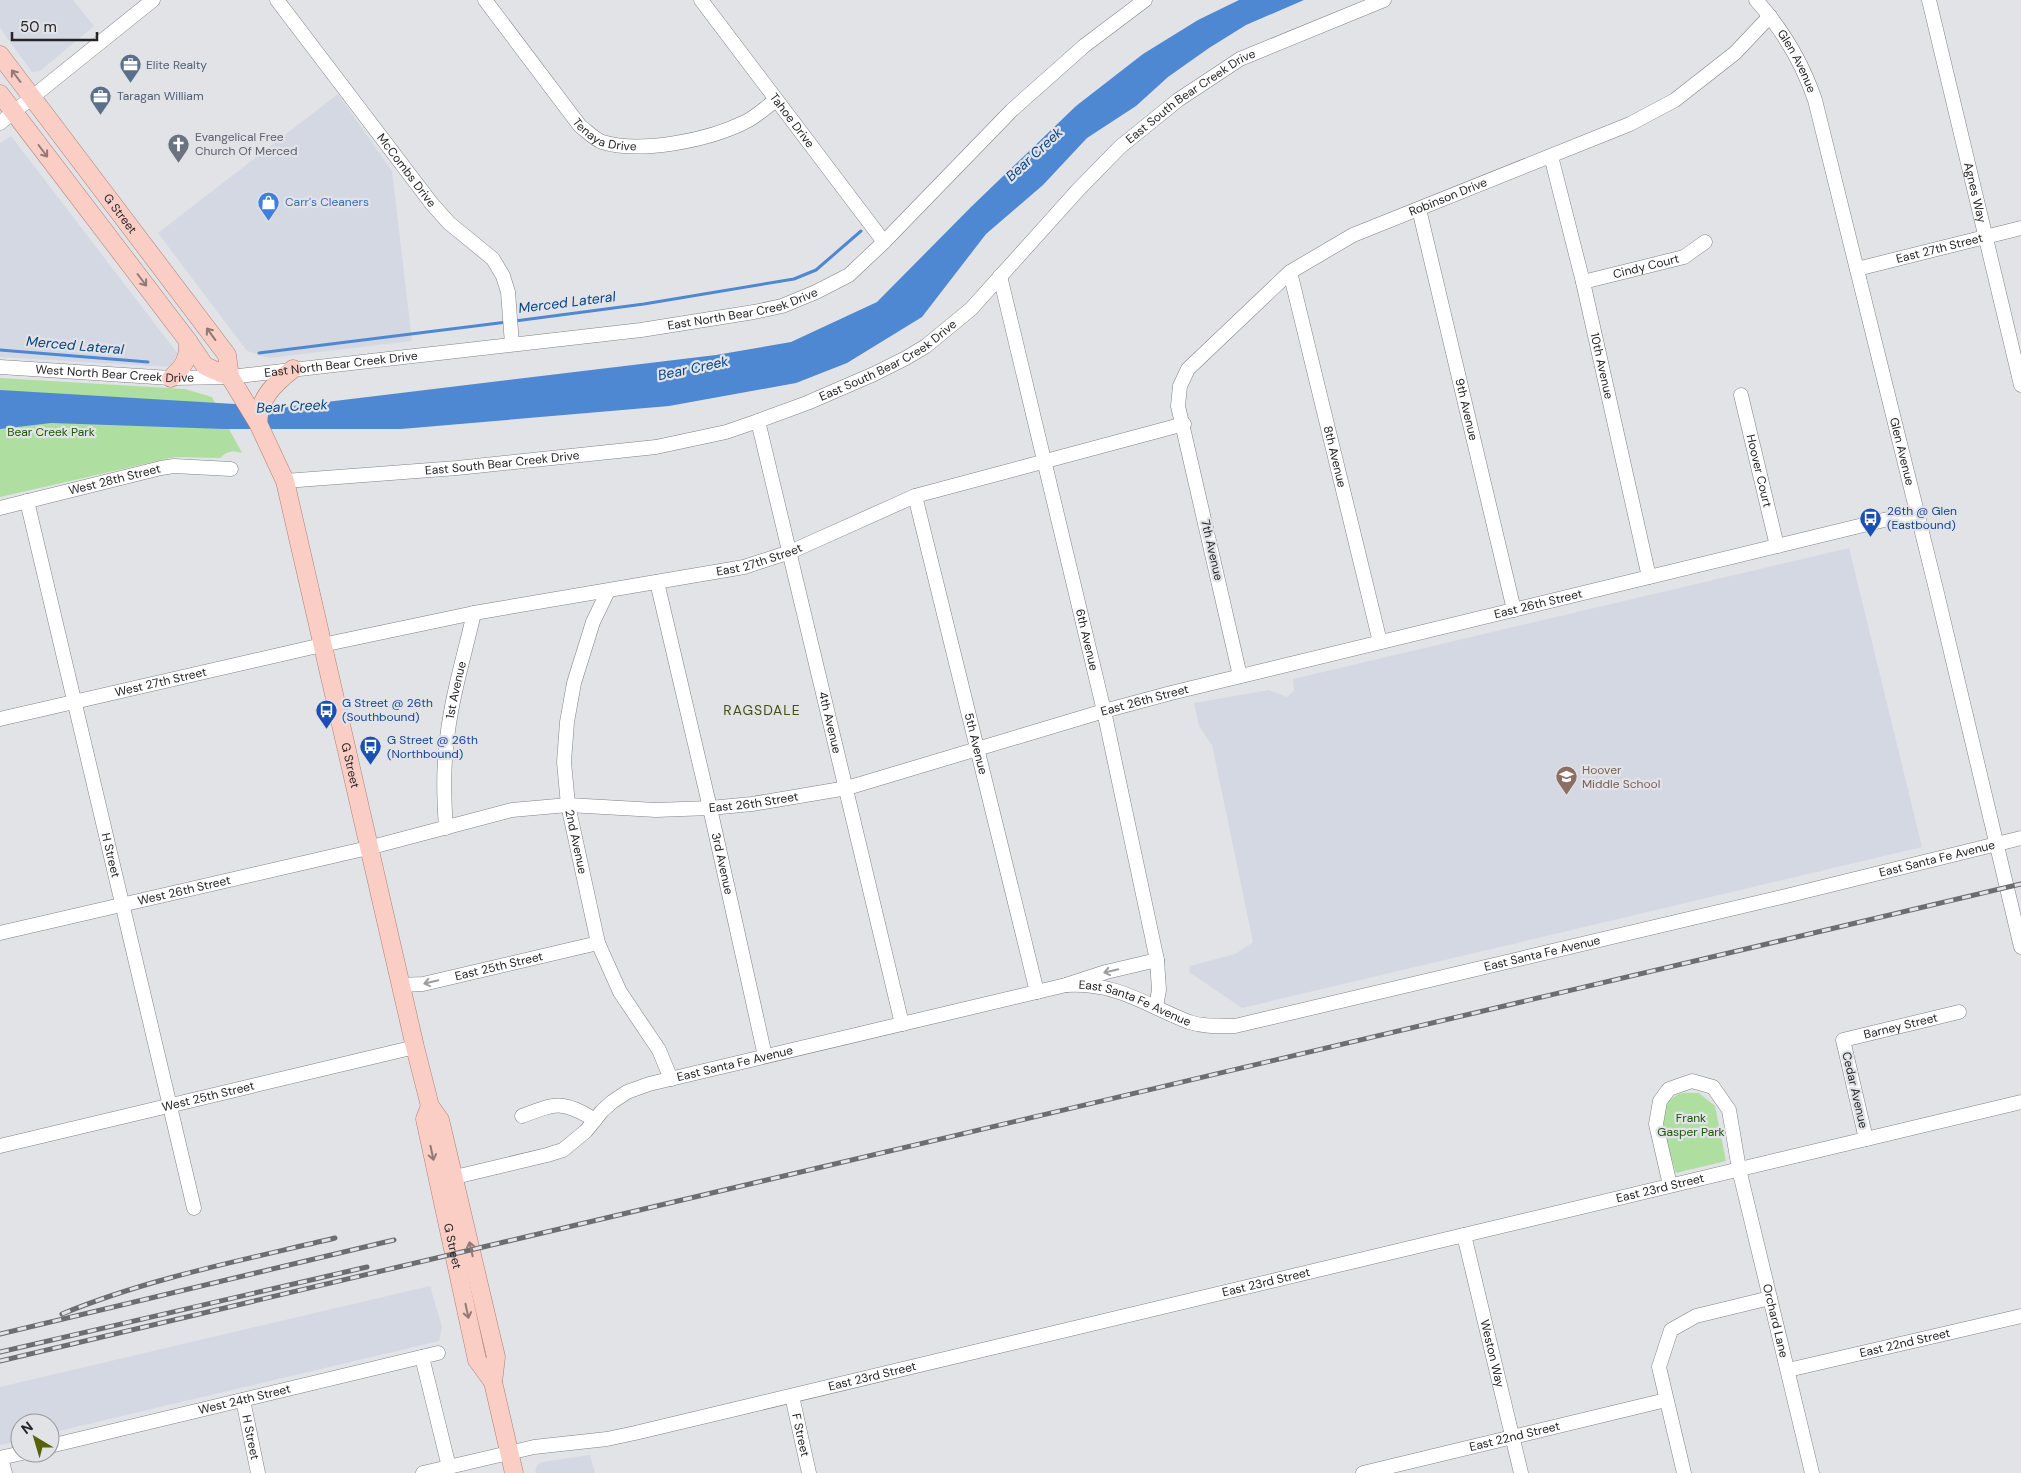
<svg xmlns="http://www.w3.org/2000/svg" width="2021" height="1473" font-family="'DM Sans',sans-serif">
  <style>
    .built { fill: #d4d8e3 }
    .green { fill: #aedfa1 }
    .water { fill: #4e88d2 }
    .lines { fill: none; stroke-linecap: round; stroke-linejoin: round }
    .stream { stroke: #4e88d2; stroke-width: 3 }
    .minor-casing { stroke: #818286; stroke-width: 15 }
    .major-casing { stroke: #ae7e74; stroke-width: 19 }
    .minor { stroke: #fff; stroke-width: 14 }
    .major { stroke: #facec4; stroke-width: 18 }
    .rail-casing { stroke: #6c6d6f; stroke-width: 5 }
    .rail { stroke: #e2e3e7; stroke-width: 3; stroke-dasharray: 9; stroke-linecap: butt }
    .oneway { stroke: #907a76 }
    .oneway2 { stroke: #9d9d9e }
    .labels { text-anchor: middle; stroke-width: 4.5; stroke-linejoin: round; paint-order: stroke }
    .street-label { font-size: 12px; fill: #252527; stroke: #e2e3e7 }
    .service-label { font-size: 12px; fill: #4e5e75; stroke: #e2e3e7; text-anchor: start }
    .worship-label { font-size: 12px; fill: #5b616d; stroke: #e2e3e7; text-anchor: start }
    .shop-label { font-size: 12px; fill: #366cbe; stroke: #e2e3e7; text-anchor: start }
    .park-label { font-size: 12px; fill: #1b5701; stroke: #e2e3e7 }
    .transit-label { font-size: 12px; fill: #164399; stroke: #e2e3e7; text-anchor: start }
    .education-label { font-size: 12px; fill: #785e54; stroke: #e2e3e7; text-anchor: start }
    .water-label { font-size: 14px; font-style: italic; fill: #034386; stroke: #e2e3e7 }
    .neighbourhood-label { font-size: 14px; letter-spacing: 1px; fill: #464f16; stroke: #e2e3e7 }
  </style>
  <rect width="100%" height="100%" fill="#e2e3e7"/>
  <path class="built" d="M0,0H73L94,26L40,71L32,72L0,28Z
    M338,94L392,171L412,341L269,358L247,351L158,233Z
    M11,136L178,354L170,367L0,357V143Z
    M1849,548L1922,847L1242,1008L1189,972L1190,966L1235,954L1253,942L1212,745L1199,726L1194,703L1269,690L1287,697L1294,691L1293,679Z
    M430,1286L442,1327L439,1341L50,1433V1423H20V1441L0,1445V1387Z
    M590,1455L595,1473H535L537,1465L542,1462Z"/>
  <path class="green" d="M0,378L185,389L212,397L242,453C232,450 227,451 220,458L175,457L0,497Z
    M1699,1093L1715,1106L1726,1161L1676,1173C1670,1150 1649,1107 1679,1094C1684,1092 1693,1093 1699,1093Z"/>
  <path class="water" d="M1239,0H1304L1246,25L1209,48L1168,77L1136,106L1087,138L1043,185L986,234L922,317L847,363L796,383L669,406L401,429H224L51,423L0,429V390L285,407L716,355L791,342L877,302L971,207L1076,106L1143,54L1198,20Z"/>
  <g class="lines">
    <path class="stream" d="M515,321L644,304L794,279L816,270L861,231
      M0,350L148,362
      M259,353L507,322"/>
    <defs>
      <g id="minor">
        <path id="s1" d="M277,0L432,204L449,223L493,259L503,276L508,292L512,344"/>
        <path id="s2" d="M485,0L580,126C587,131 594,139 602,142C641,154 709,140 745,122C756,117 766,107 776,100"/>
        <path id="s3" d="M701,0L884,242"/>
        <path id="s4" d="M1756,0C1783,30 1802,62 1815,100L1936,589L2021,947"/>
        <path id="s5" d="M1929,0L2021,385"/>
        <path d="M0,123L153,0"/>
        <path id="s6" d="M1551,156L1583,282L1649,577"/>
        <path id="s7" d="M1419,209L1514,610"/>
        <path id="s8" d="M1857,269L2021,228"/>
        <path id="s9" d="M1290,272L1380,642"/>
        <path id="s10" d="M1000,276L1104,711L1157,960L1159,990L1156,1006"/>
        <path id="s11" d="M1583,282L1684,257L1705,242"/>
        <path id="s12" d="M0,367L171,378L230,377L641,330L754,312L782,306L816,292L849,275L884,242L1012,110L1084,46L1145,0"/>
        <path id="s13" d="M1741,395L1777,546"/>
        <path id="s14" d="M758,421L902,1024"/>
        <path id="s15" d="M285,481L457,468L656,447L726,432L758,421L807,403L874,374L906,358L926,346L971,309L1078,190L1120,147L1178,100L1240,59L1384,0"/>
        <path id="s16" d="M915,496L1037,992"/>
        <path id="s17" d="M27,501L194,1208"/>
        <path id="s18" d="M0,508L161,468L174,466L231,469"/>
        <path id="s19" d="M657,582L710,808L765,1056"/>
        <path id="s20" d="M608,591L593,622L574,683L567,722L564,762L568,805L598,943L620,992L659,1050L671,1079"/>
        <path id="s21" d="M1240,676L1178,406L1180,386L1188,369L1290,272L1353,235L1630,124L1675,100L1735,53L1770,16"/>
        <path id="s22" d="M0,719L322,645L474,613L744,567L790,552L915,496L1184,424"/>
        <path id="s23" d="M446,828C444,801 443,775 446,748C450,702 464,657 474,613"/>
        <path id="s24" d="M0,933L368,848L512,810L568,805L656,810L710,808L752,804L847,788L1104,711L1171,693L1917,512"/>
        <path id="s25" d="M401,985L423,984L598,943"/>
        <path id="s26" d="M1066,985C1117,982 1145,1005 1189,1022C1204,1027 1220,1026 1235,1026L1786,896L2021,838"/>
        <path d="M522,1116C556,1103 563,1100 595,1120"/>
        <path id="s27" d="M1866,1139L1843,1040L1959,1012"/>
        <path id="s28" d="M0,1146L415,1047"/>
        <path id="s29" d="M455,1177L547,1155L563,1150L586,1131L602,1111L612,1102L627,1092L649,1084L1066,985L1106,972L1157,960"/>
        <path id="s30" d="M1670,1185L1656,1124L1660,1101L1669,1089L1692,1081L1713,1087L1729,1110L1739,1169L1812,1473"/>
        <path id="s31" d="M1464,1235L1521,1473"/>
        <path d="M422,1357L449,1467"/>
        <path id="s32" d="M1788,1370L2021,1316"/>
        <path id="s33" d="M792,1396L809,1473"/>
        <path id="s34" d="M243,1400L258,1473"/>
        <path id="s35" d="M50,1446L438,1353"/>
        <path d="M0,1458L22,1453"/>
        <path d="M1,1458L5,1473"/>
        <path id="s36" d="M423,1473L534,1447L607,1439L635,1433L2021,1102"/>
        <path id="s37" d="M1363,1473L1666,1400"/>
        <path d="M1684,1473L1659,1367L1671,1330L1696,1316L1770,1298"/>
      </g>
      <g id="major">
        <path id="s38" d="M0,55L227,355L230,377L258,423L285,481L415,1047L430,1106L440,1120L496,1357L493,1382L514,1473"/>
        <path d="M0,94L188,341L205,366L230,377"/>
        <path d="M171,378C184,367 189,358 188,341"/>
        <path d="M258,423C259,398 274,384 293,369"/>
        <path id="s39" d="M430,1106L425,1119L477,1360L493,1382"/>
      </g>
    </defs>
    <use href="#minor" class="minor-casing"/>
    <use href="#major" class="major-casing"/>
    <use href="#minor" class="minor"/>
    <use href="#major" class="major"/>
    <defs>
      <path id="rail" d="M62,1314C149,1278 244,1260 335,1238
        M0,1334L394,1240
        M0,1352L367,1267
        M0,1361L2021,884"/>
    </defs>
    <use href="#rail" class="rail-casing"/>
    <use href="#rail" class="rail"/>
  </g>
  <defs><path id="oneway-shaft" d="M-6 0H5M1.5-3L5.5 0L1.5 3" fill="none" stroke-width="1.6" stroke-linecap="round" stroke-linejoin="round" transform="scale(1.25)"/></defs>
  <g class="oneway">
    <use href="#oneway-shaft" transform="translate(16 76) rotate(-127)"/>
    <use href="#oneway-shaft" transform="translate(43 151) rotate(53)"/>
    <use href="#oneway-shaft" transform="translate(142 280) rotate(53)"/>
    <use href="#oneway-shaft" transform="translate(211 334) rotate(-126)"/>
    <use href="#oneway-shaft" transform="translate(432 1153) rotate(78)"/>
    <use href="#oneway-shaft" transform="translate(471 1249) rotate(-103)"/>
    <use href="#oneway-shaft" transform="translate(467 1311) rotate(78)"/>
  </g>
  <g class="oneway2">
    <use href="#oneway-shaft" transform="translate(1111 971) rotate(166)"/>
    <use href="#oneway-shaft" transform="translate(431 982) rotate(167)"/>
  </g>
  <defs>
    <symbol id="office-pin" viewBox="-11 -11 22 30"><path d="M0 17L-7.5 6A9.5 9.5 0 1 1 7.5 6Z" fill="#5c6f8a" stroke="#e2e3e7"/><path d="M-6-3h4V-5.5h4V-3h4V5H-6ZM-1-4.5V-3h2v-1.5ZM-6 0V1H6V0Z" fill="#fff"/></symbol>
    <symbol id="church-pin" viewBox="-11 -11 22 30"><path d="M0 17L-7.5 6A9.5 9.5 0 1 1 7.5 6Z" fill="#6b7280" stroke="#e2e3e7"/><path d="M-1.2-6h2.4v3.5h3.3v2.4h-3.3V6h-2.4V-.1h-3.3v-2.4h3.3Z" fill="#fff"/></symbol>
    <symbol id="shop-pin" viewBox="-11 -11 22 30"><path d="M0 17L-7.5 6A9.5 9.5 0 1 1 7.5 6Z" fill="#3f7fe0" stroke="#e2e3e7"/><path d="M-5-2.5h2.3a2.7 3.5 0 0 1 5.4 0H5L5.5 6h-11ZM-1.5-2.5h3a1.5 2.3 0 0 0-3 0Z" fill="#fff"/></symbol>
    <symbol id="bus-pin" viewBox="-11 -11 22 30"><path d="M0 17L-7.5 6A9.5 9.5 0 1 1 7.5 6Z" fill="#1a4fb4" stroke="#e2e3e7"/><path d="M-5-6H5V4H4V6H2V4H-2V6H-4V4H-5ZM-3.5-4V0h7V-4ZM-3.5 1.2v1.5H-2V1.2ZM2 1.2v1.5H3.5V1.2Z" fill="#fff"/></symbol>
    <symbol id="school-pin" viewBox="-11 -11 22 30"><path d="M0 17L-7.5 6A9.5 9.5 0 1 1 7.5 6Z" fill="#8d6e63" stroke="#e2e3e7"/><path d="M0-5L7-2L0 1L-7-2ZM-4 1L0 2.5L4 1V4Q0 6-4 4Z" fill="#fff"/></symbol>
  </defs>
  <g fill-rule="evenodd">
    <use href="#office-pin" x="118" y="52" width="25" height="34"/>
    <use href="#office-pin" x="88" y="84" width="25" height="34"/>
    <use href="#church-pin" x="166" y="132" width="25" height="34"/>
    <use href="#shop-pin" x="256" y="190" width="25" height="34"/>
    <use href="#bus-pin" x="1858" y="506" width="25" height="34"/>
    <use href="#bus-pin" x="314" y="698" width="25" height="34"/>
    <use href="#bus-pin" x="358" y="734" width="25" height="34"/>
    <use href="#school-pin" x="1554" y="764" width="25" height="34"/>
  </g>
  <g class="labels">
    <g class="street-label">
      <text dy="4" stroke="none"><textPath href="#s4" startOffset="74">Glen Avenue</textPath></text>
      <text dy="4" stroke="none"><textPath href="#s15" startOffset="1028">East South Bear Creek Drive</textPath></text>
      <text dy="4" stroke="none"><textPath href="#s3" startOffset="151">Tahoe Drive</textPath></text>
      <text dy="4" stroke="none"><textPath href="#s2" startOffset="185">Tenaya Drive</textPath></text>
      <text dy="4" stroke="none"><textPath href="#s1" startOffset="214">McCombs Drive</textPath></text>
      <text dy="4" stroke="none"><textPath href="#s5" startOffset="198">Agnes Way</textPath></text>
      <text dy="4" stroke="none"><textPath href="#s21" startOffset="632">Robinson Drive</textPath></text>
      <text dy="4" stroke="none"><textPath href="#s38" startOffset="199">G Street</textPath></text>
      <text dy="4" stroke="none"><textPath href="#s8" startOffset="85">East 27th Street</textPath></text>
      <text dy="4" stroke="none"><textPath href="#s11" startOffset="65">Cindy Court</textPath></text>
      <text dy="4" stroke="none"><textPath href="#s12" startOffset="748">East North Bear Creek Drive</textPath></text>
      <text dy="4" stroke="none"><textPath href="#s15" startOffset="622">East South Bear Creek Drive</textPath></text>
      <text dy="4" stroke="none"><textPath href="#s12" startOffset="342">East North Bear Creek Drive</textPath></text>
      <text dy="4" stroke="none"><textPath href="#s6" startOffset="216">10th Avenue</textPath></text>
      <text dy="4" stroke="none"><textPath href="#s12" startOffset="115">West North Bear Creek Drive</textPath></text>
      <text dy="4" stroke="none"><textPath href="#s7" startOffset="206">9th Avenue</textPath></text>
      <text dy="4" stroke="none"><textPath href="#s4" startOffset="479">Glen Avenue</textPath></text>
      <text dy="4" stroke="none"><textPath href="#s9" startOffset="190">8th Avenue</textPath></text>
      <text dy="4" stroke="none"><textPath href="#s15" startOffset="218">East South Bear Creek Drive</textPath></text>
      <text dy="4" stroke="none"><textPath href="#s13" startOffset="78">Hoover Court</textPath></text>
      <text dy="4" stroke="none"><textPath href="#s18" startOffset="118">West 28th Street</textPath></text>
      <text transform="translate(1212 550) rotate(77)" y="4">7th Avenue</text>
      <text dy="4" stroke="none"><textPath href="#s22" startOffset="776">East 27th Street</textPath></text>
      <text dy="4" stroke="none"><textPath href="#s24" startOffset="1579">East 26th Street</textPath></text>
      <text dy="4" stroke="none"><textPath href="#s10" startOffset="374">6th Avenue</textPath></text>
      <text dy="4" stroke="none"><textPath href="#s22" startOffset="165">West 27th Street</textPath></text>
      <text dy="4" stroke="none"><textPath href="#s23" startOffset="139">1st Avenue</textPath></text>
      <text dy="4" stroke="none"><textPath href="#s24" startOffset="1174">East 26th Street</textPath></text>
      <text dy="4" stroke="none"><textPath href="#s14" startOffset="310">4th Avenue</textPath></text>
      <text dy="4" stroke="none"><textPath href="#s16" startOffset="255">5th Avenue</textPath></text>
      <text dy="4" stroke="none"><textPath href="#s38" startOffset="808">G Street</textPath></text>
      <text dy="4" stroke="none"><textPath href="#s24" startOffset="769">East 26th Street</textPath></text>
      <text dy="4" stroke="none"><textPath href="#s20" startOffset="259">2nd Avenue</textPath></text>
      <text dy="4" stroke="none"><textPath href="#s17" startOffset="364">H Street</textPath></text>
      <text dy="4" stroke="none"><textPath href="#s26" startOffset="898">East Santa Fe Avenue</textPath></text>
      <text dy="4" stroke="none"><textPath href="#s19" startOffset="289">3rd Avenue</textPath></text>
      <text dy="4" stroke="none"><textPath href="#s24" startOffset="189">West 26th Street</textPath></text>
      <text dy="4" stroke="none"><textPath href="#s26" startOffset="492">East Santa Fe Avenue</textPath></text>
      <text dy="4" stroke="none"><textPath href="#s25" startOffset="100">East 25th Street</textPath></text>
      <text dy="4" stroke="none"><textPath href="#s26" startOffset="72">East Santa Fe Avenue</textPath></text>
      <text dy="4" stroke="none"><textPath href="#s27" startOffset="161">Barney Street</textPath></text>
      <text dy="4" stroke="none"><textPath href="#s29" startOffset="310">East Santa Fe Avenue</textPath></text>
      <text transform="translate(1855 1090) rotate(77)" y="4">Cedar Avenue</text>
      <text dy="4" stroke="none"><textPath href="#s28" startOffset="214">West 25th Street</textPath></text>
      <text dy="4" stroke="none"><textPath href="#s36" startOffset="1270">East 23rd Street</textPath></text>
      <text dy="4" stroke="none"><textPath href="#s39" startOffset="144">G Street</textPath></text>
      <text dy="4" stroke="none"><textPath href="#s36" startOffset="865">East 23rd Street</textPath></text>
      <text dy="4" stroke="none"><textPath href="#s30" startOffset="391">Orchard Lane</textPath></text>
      <text dy="4" stroke="none"><textPath href="#s32" startOffset="120">East 22nd Street</textPath></text>
      <text dy="4" stroke="none"><textPath href="#s31" startOffset="122">Weston Way</textPath></text>
      <text dy="4" stroke="none"><textPath href="#s36" startOffset="460">East 23rd Street</textPath></text>
      <text dy="4" stroke="none"><textPath href="#s35" startOffset="200">West 24th Street</textPath></text>
      <text dy="4" stroke="none"><textPath href="#s33" startOffset="40">F Street</textPath></text>
      <text dy="4" stroke="none"><textPath href="#s34" startOffset="38">H Street</textPath></text>
      <text dy="4" stroke="none"><textPath href="#s37" startOffset="156">East 22nd Street</textPath></text>
    </g>
    <g class="service-label">
      <text x="146" y="69">Elite Realty</text>
      <text x="117" y="100">Taragan William</text>
    </g>
    <g class="worship-label">
      <text x="195" y="141">Evangelical Free<tspan x="195" dy="14">Church Of Merced</tspan></text>
    </g>
    <g class="shop-label">
      <text x="285" y="206">Carr's Cleaners</text>
    </g>
    <g class="park-label">
      <text x="51" y="436">Bear Creek Park</text>
      <text x="1691" y="1122">Frank<tspan x="1691" dy="14">Gasper Park</tspan></text>
    </g>
    <g class="transit-label">
      <text x="1887" y="515">26th @ Glen<tspan x="1887" dy="14">(Eastbound)</tspan></text>
      <text x="342" y="707">G Street @ 26th<tspan x="342" dy="14">(Southbound)</tspan></text>
      <text x="387" y="744">G Street @ 26th<tspan x="387" dy="14">(Northbound)</tspan></text>
    </g>
    <g class="education-label">
      <text x="1582" y="774">Hoover<tspan x="1582" dy="14">Middle School</tspan></text>
    </g>
    <g class="water-label">
      <text transform="translate(1034 154) rotate(-43)" y="5">Bear Creek</text>
      <text transform="translate(567 302) rotate(-7)" y="5">Merced Lateral</text>
      <text transform="translate(75 345) rotate(5)" y="5">Merced Lateral</text>
      <text transform="translate(693 368) rotate(-12)" y="5">Bear Creek</text>
      <text transform="translate(292 406) rotate(-3)" y="5">Bear Creek</text>
    </g>
    <g class="neighbourhood-label">
      <text x="762" y="715">RAGSDALE</text>
    </g>
  </g>
  <g transform="translate(35 1438) rotate(322)"><circle r="24" fill="#e2e3e7" stroke="#96979a"/>
  <path d="M0-4L9 19L0 12L-9 19Z" fill="#566203"/>
  <text y="-8" font-size="14" font-weight="bold" text-anchor="middle" fill="#252527">N</text>
  </g>
  <path d="M12 32v8h85v-8" fill="none" stroke="#252527" stroke-width="2.5"/>
  <text x="20" y="32" font-size="15" fill="#252527" stroke="#e2e3e7" stroke-width="4" paint-order="stroke">50 m</text>
</svg>
